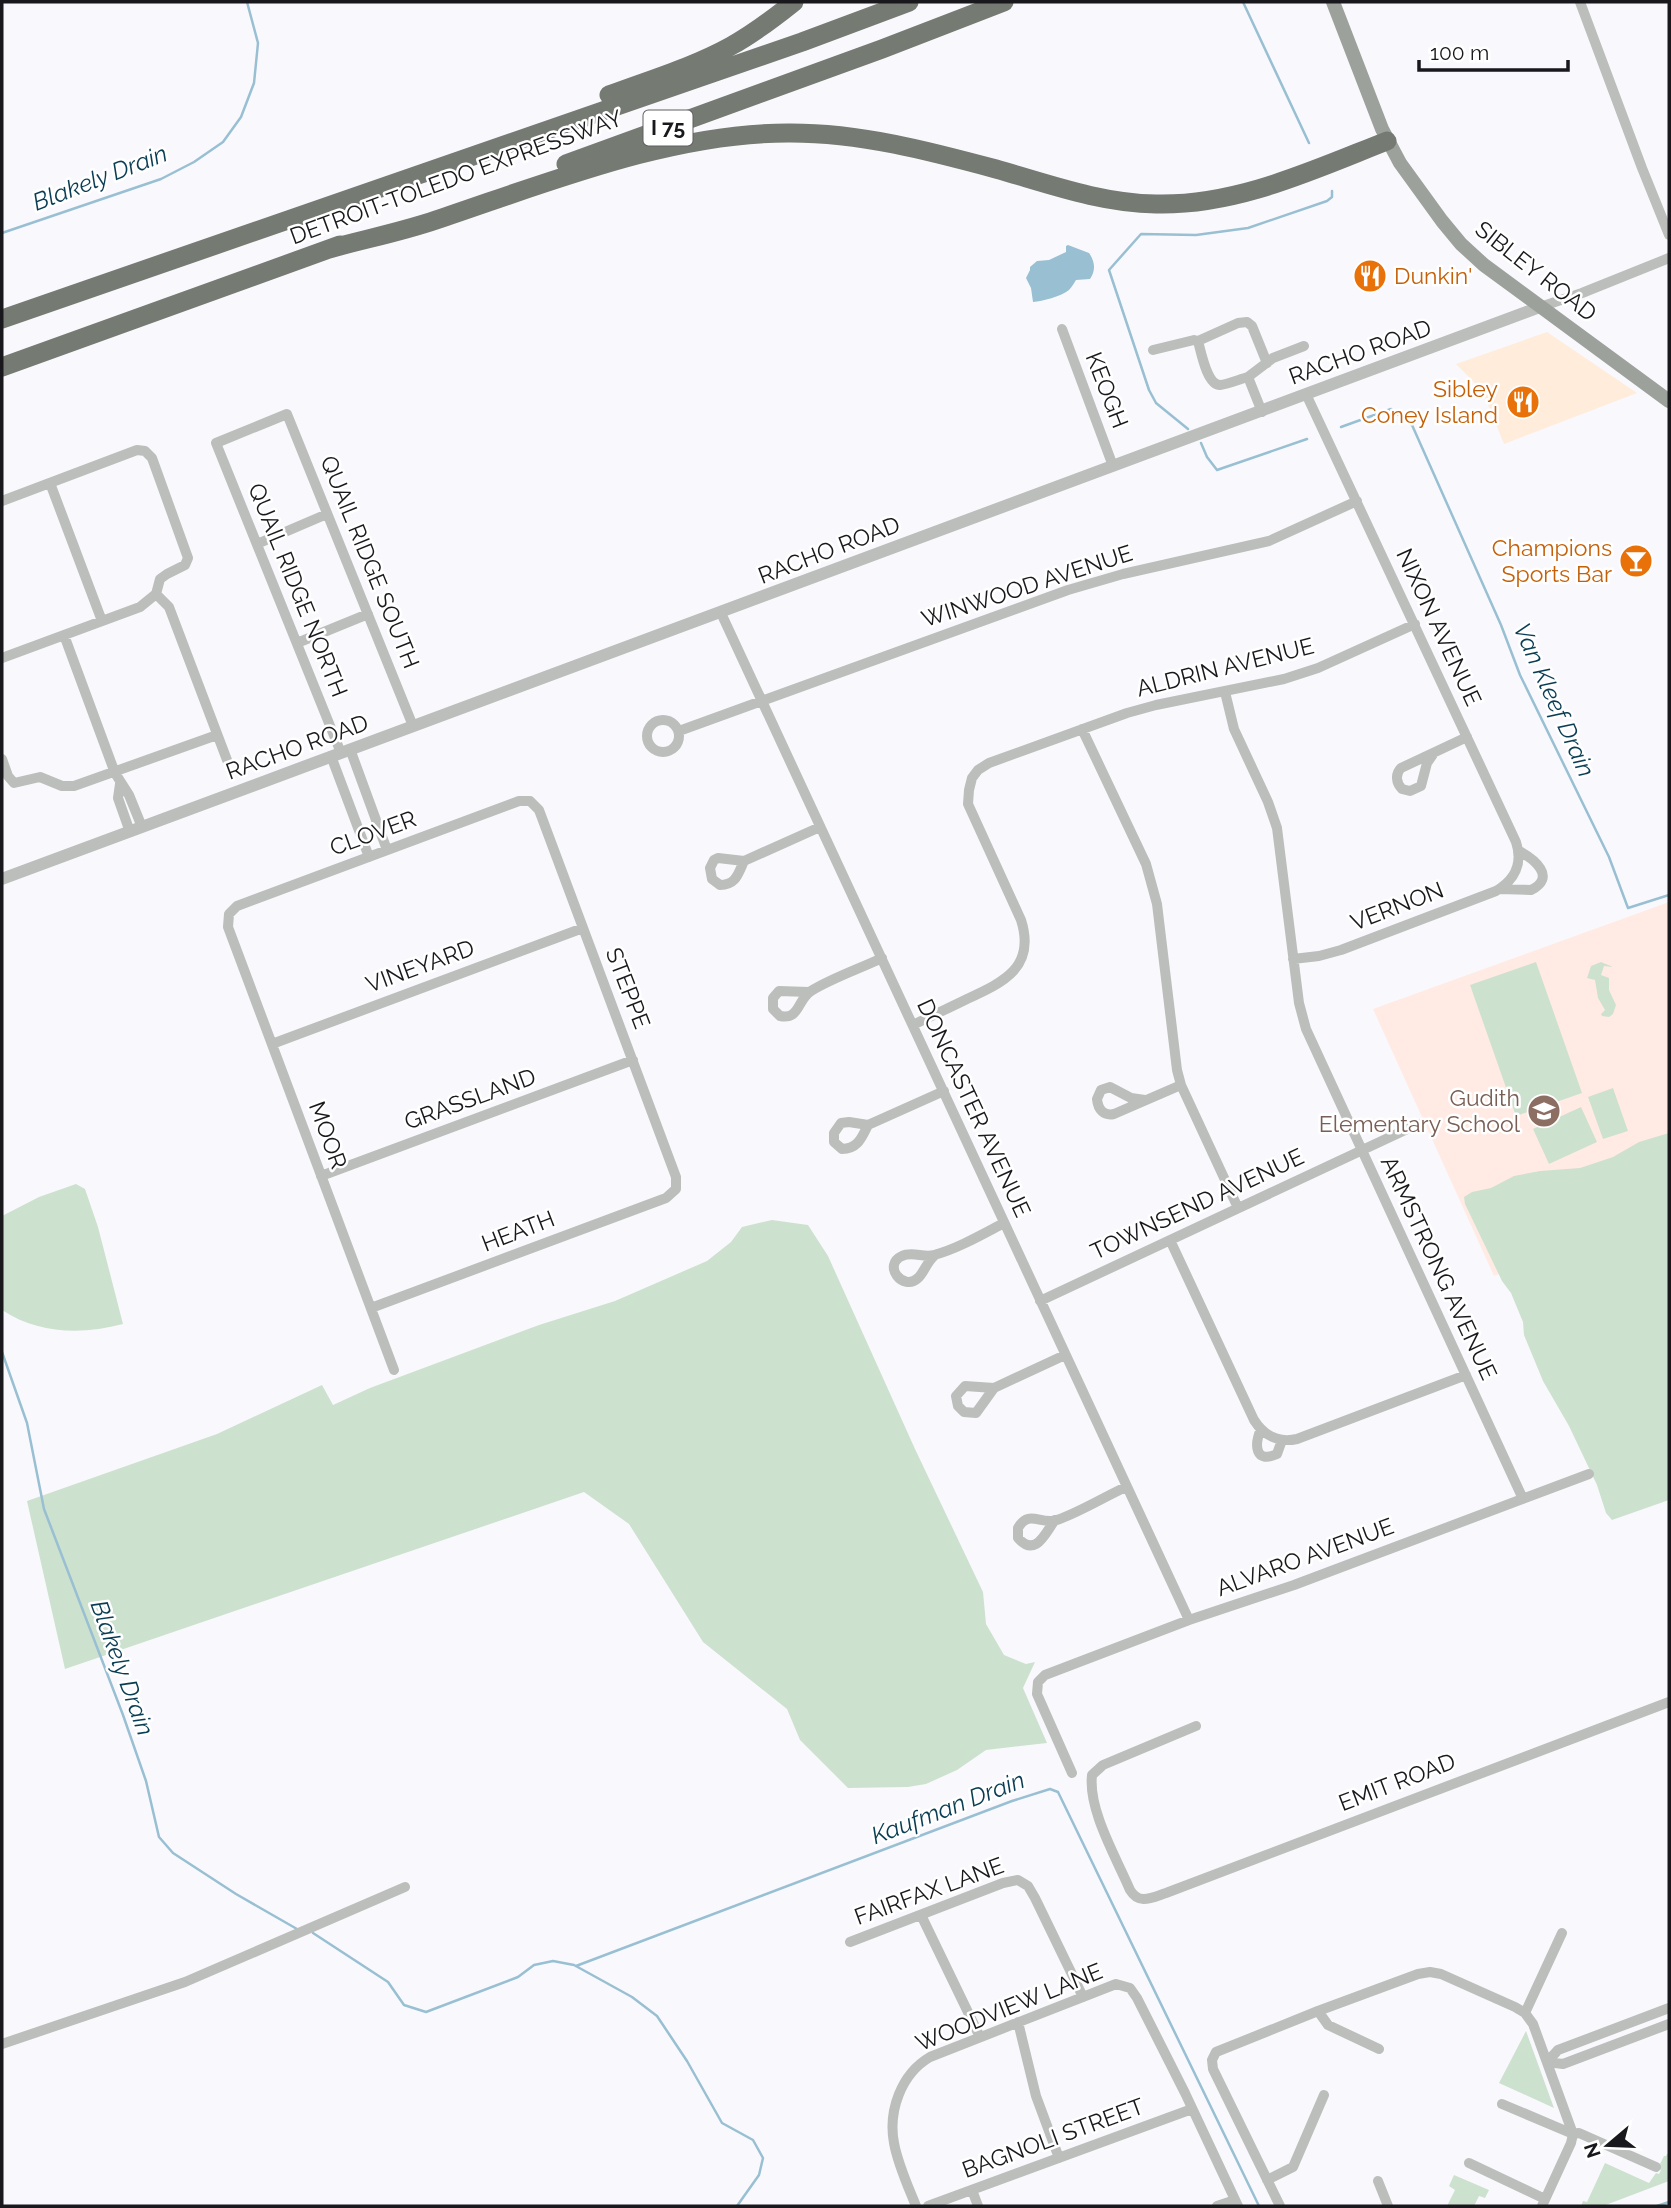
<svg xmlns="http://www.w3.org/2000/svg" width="1671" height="2208" font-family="Raleway,sans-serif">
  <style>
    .commercial { fill: #ffecdb }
    .education { fill: #ffebe4 }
    .green { fill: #cde1cf }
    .water { fill: #99bfd3 }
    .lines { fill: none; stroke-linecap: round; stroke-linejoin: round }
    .stream { stroke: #99bfd3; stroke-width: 2.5 }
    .minor { stroke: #bbbeba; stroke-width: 10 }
    .tertiary { stroke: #bbbeba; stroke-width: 12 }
    .secondary { stroke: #9da19b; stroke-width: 14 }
    .motorway { stroke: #757a72; stroke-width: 19 }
    .labels { text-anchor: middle; stroke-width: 5; stroke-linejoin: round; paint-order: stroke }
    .shield { fill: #fff; stroke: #5e5e61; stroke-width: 2 }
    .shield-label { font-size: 21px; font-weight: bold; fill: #19191d }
    .street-label { font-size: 23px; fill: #19191d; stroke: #fff }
    .food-label { font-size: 23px; fill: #c56008; stroke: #fff; text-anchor: end }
    .education-label { font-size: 23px; fill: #785e54; stroke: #fff; text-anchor: end }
    .water-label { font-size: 24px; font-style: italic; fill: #093d53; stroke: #fff }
  </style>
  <rect width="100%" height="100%" fill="#f9f9fd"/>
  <path class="commercial" d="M1547,332L1637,393L1504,444L1482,390L1456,364Z"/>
  <path class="education" d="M1669,902V1213L1494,1276L1373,1009Z"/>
  <path class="green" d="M1536,962L1582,1093L1516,1116L1470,985Z
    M1601,962L1613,967L1604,966L1601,975L1609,978V990L1616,1005L1613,1014L1609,1017L1602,1016L1601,1014L1605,1010L1598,998L1595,980L1587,978L1591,966Z
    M1613,1088L1628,1131L1603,1139L1588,1097Z
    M1581,1107L1597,1142L1549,1164L1533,1129Z
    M1669,1133V1500L1612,1520L1606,1513L1597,1485L1569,1426L1543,1381L1524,1335L1523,1322L1511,1293L1502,1281L1465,1204L1464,1197L1472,1192L1491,1188L1514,1176L1540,1171L1580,1168L1613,1157L1639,1142Z
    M76,1184L85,1189L98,1227L123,1324C82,1335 38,1334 2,1310V1216L39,1197Z
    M772,1220L808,1225L828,1256L915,1449L983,1592L986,1624L1004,1655L1026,1664L1035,1662L1023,1688L1047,1743L986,1750L957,1770L926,1784L908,1787L848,1788L800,1740L787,1709L703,1642L629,1524L584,1492L65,1669L27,1501L217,1434L322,1385L333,1405L370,1388L539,1325L615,1301L707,1261L731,1242L742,1227Z
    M1526,2031L1554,2108L1499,2083Z
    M1667,2154H1669V2181L1603,2206H1581L1583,2201L1587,2202L1605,2163L1649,2183L1656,2173L1659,2174L1661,2170L1658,2168L1664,2156H1666Z
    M1454,2175L1489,2190L1485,2198L1479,2196L1474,2206H1447L1455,2190L1449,2186Z"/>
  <path class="water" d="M1068,245L1089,253C1095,261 1096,271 1090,279L1076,280C1074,283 1072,287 1069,290C1060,297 1043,301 1033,302L1031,288L1026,278L1030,270V267L1037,261L1049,260L1066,252V246Z"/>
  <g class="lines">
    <path class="stream" d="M1243,2L1309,143
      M2,233L161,179L194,162L223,142L241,117L254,83L258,43L247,2
      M1341,427L1391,409L1412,425L1501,625L1520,675L1609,857L1628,908L1669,895
      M1188,429L1156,403L1149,390L1109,270L1141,234L1196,235L1248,228L1327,201L1332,197V191
      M1201,443L1207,457L1217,470L1307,439
      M2,1352L27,1423L44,1509L123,1715L146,1781L159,1837L173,1853L236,1894L297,1929
      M313,1933L388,1982L404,2005L426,2012L518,1977L534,1965L553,1961L574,1965L632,1997L657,2016L687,2061L722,2123L753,2140L763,2158L759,2175L737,2206
      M576,1966L1012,1801L1050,1789L1058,1792L1259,2206
      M1657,2206L1669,2202"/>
    <path class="minor" d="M1580,2L1642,168L1669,235
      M1540,307L1582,293L1669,258
      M1062,329L1113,466
      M1198,341L1238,323L1247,322L1252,326L1267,363
      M1153,350L1194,340L1198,341C1201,352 1207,385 1220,385C1229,384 1240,379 1248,377
      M1262,412L1248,377L1273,358L1304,346
      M50,483L102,621
      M2,501L137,450L145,451L152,458L188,558L185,565L167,574L160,579L156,594L140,607L2,658
      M257,544L327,514
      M156,594L169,607L227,760
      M721,613L1189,1620
      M64,635L115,773L129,795L142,827
      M297,643L368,614
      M1225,692L1234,729L1268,802L1277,828L1299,1003L1306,1029L1523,1499
      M647 736a16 16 0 1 1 32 0a16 16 0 1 1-32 0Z
      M1082,729L1146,864L1157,904L1177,1070L1181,1085L1238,1208
      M679,731L1068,590L1123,574L1269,541L1357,501
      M350,749L387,850
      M341,753L216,443L287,414L413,726
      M1434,753L1427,763L1421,786L1410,791L1402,789C1396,783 1395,774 1401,768L1467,737
      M331,756L369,857
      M2,759L8,776L14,783L40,777L62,786H74L217,735
      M120,784L118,798L130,832
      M744,861C738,874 736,885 720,885L712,879L710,868L714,860L718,858L744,861L820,827
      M1500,889L1531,890C1557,877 1534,859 1519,851
      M1293,959L1319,956L1341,950L1496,891C1515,880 1523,863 1516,842L1306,394
      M809,992L779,991L773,998V1009L780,1016C800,1020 797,1000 811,991C832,978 859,969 882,958
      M913,1025C931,1016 949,1008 967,999C1004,982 1036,967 1021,920L968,804L969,790L972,778L978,770L989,763L1127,713L1156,705L1284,679L1318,668L1415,624
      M272,1044L583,928
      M1145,1100L1131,1098L1110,1087L1101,1090L1097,1099C1098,1110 1104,1116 1114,1114L1181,1085
      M868,1125C862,1137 858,1149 842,1149L834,1142V1133L841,1123L849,1122L868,1125L944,1091
      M321,1176L633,1060
      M1170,1240L1254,1420C1264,1436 1279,1443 1297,1439L1466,1375
      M934,1256C927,1262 923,1274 918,1278C903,1292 882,1265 902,1256C912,1251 924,1258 934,1255C957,1249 983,1234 1004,1223
      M1040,1301L1418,1124
      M371,1308L666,1198L676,1189V1177L539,810L530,801H519L237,906L229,914L228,927L394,1370
      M994,1388L976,1413L964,1412L958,1406L956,1396L965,1386L994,1388L1065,1355
      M1261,1429C1254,1445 1255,1464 1277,1454L1282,1440
      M1055,1520C1045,1533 1036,1558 1018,1538V1528C1029,1509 1040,1525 1057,1520C1080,1512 1104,1497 1126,1487
      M1196,1726L1103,1765L1092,1775C1088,1810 1116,1857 1130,1890C1139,1905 1151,1898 1166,1893L1669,1702
      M1072,1773L1037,1694L1038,1682L1045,1675L1189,1620L1294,1585L1589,1474
      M921,1915L980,2037
      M850,1942L1003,1883L1018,1880L1028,1886L1035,1898L1083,1997
      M1318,2011L1328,2025L1379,2049
      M1525,2013L1562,1933
      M1018,2022L1036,2096L1059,2158
      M2,2044L185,1982L405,1887
      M1547,2062L1558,2050L1669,2008
      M1547,2062L1563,2064L1669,2024
      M1502,2104L1573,2134L1579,2133L1656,2167
      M1469,2163L1545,2199
      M1267,2180L1293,2167L1324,2095
      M1378,2181L1388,2206
      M972,2190L978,2206
      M916,2206C908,2186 898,2165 894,2143C888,2111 901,2074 930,2057L1116,1984L1130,1988L1137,1998L1185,2093L1238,2206
      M928,2206L1192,2109
      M1217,2206L1235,2200
      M1280,2206L1213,2069L1212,2060L1216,2052L1318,2011L1418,1974L1430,1972L1441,1974L1515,2007L1525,2013L1533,2024L1573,2134L1571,2143L1542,2206"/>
    <path class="tertiary" d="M2,879L1540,307"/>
    <path class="secondary" d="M1333,2L1382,129L1400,163L1442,221L1461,244L1484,265L1669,401"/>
    <path class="motorway" d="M609,95C649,80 693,67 731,46C753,34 774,18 794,2
      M566,164L882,49L1004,2
      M329,249C365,239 401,232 436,220C547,183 672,132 791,133C861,133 929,151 996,169C1049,184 1100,203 1156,204C1237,206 1313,170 1387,141
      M2,319L802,42L909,2
      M2,367L340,245"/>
  </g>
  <defs>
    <symbol id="restaurant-disc" viewBox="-11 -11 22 22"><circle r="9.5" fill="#e8710a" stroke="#fff"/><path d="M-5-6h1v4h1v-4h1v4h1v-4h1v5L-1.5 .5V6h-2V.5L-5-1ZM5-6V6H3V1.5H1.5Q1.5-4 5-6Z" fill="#fff"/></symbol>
    <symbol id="bar-disc" viewBox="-11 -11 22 22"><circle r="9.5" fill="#e8710a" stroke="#fff"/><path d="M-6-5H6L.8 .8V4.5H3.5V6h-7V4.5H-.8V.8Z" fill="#fff"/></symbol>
    <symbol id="school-disc" viewBox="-11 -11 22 22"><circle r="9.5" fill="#8d6e63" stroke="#fff"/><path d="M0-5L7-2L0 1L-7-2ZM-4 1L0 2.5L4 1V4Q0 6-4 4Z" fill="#fff"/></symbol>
  </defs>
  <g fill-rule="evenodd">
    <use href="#restaurant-disc" x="1351" y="257" width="38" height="38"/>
    <use href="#restaurant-disc" x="1504" y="383" width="38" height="38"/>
    <use href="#bar-disc" x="1617" y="542" width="38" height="38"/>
    <use href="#school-disc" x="1525" y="1092" width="38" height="38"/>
  </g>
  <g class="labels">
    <rect class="shield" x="643.5" y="110.5" width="49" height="35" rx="5"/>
    <g class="shield-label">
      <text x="668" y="135">I 75</text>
    </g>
    <g class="street-label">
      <text transform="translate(456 177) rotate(-20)" y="8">DETROIT-TOLEDO EXPRESSWAY</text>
      <text transform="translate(1536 271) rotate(38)" y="8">SIBLEY ROAD</text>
      <text transform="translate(1360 352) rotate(-20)" y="8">RACHO ROAD</text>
      <text transform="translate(1107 390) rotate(69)" y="8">KEOGH</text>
      <text transform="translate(829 550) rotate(-21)" y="8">RACHO ROAD</text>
      <text transform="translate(370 562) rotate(68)" y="8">QUAIL RIDGE SOUTH</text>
      <text transform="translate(1027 586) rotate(-18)" y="8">WINWOOD AVENUE</text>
      <text transform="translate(298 590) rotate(68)" y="8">QUAIL RIDGE NORTH</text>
      <text transform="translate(1439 627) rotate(65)" y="8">NIXON AVENUE</text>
      <text transform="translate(1225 667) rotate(-14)" y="8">ALDRIN AVENUE</text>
      <text transform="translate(297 747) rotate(-20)" y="8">RACHO ROAD</text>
      <text transform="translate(373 833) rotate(-20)" y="8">CLOVER</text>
      <text transform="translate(1397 906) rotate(-21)" y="8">VERNON</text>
      <text transform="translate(420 966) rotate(-20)" y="8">VINEYARD</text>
      <text transform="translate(628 988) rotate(69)" y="8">STEPPE</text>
      <text transform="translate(470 1099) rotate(-20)" y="8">GRASSLAND</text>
      <text transform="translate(974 1108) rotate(65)" y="8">DONCASTER AVENUE</text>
      <text transform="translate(328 1135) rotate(70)" y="8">MOOR</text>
      <text transform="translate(1197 1204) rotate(-25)" y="8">TOWNSEND AVENUE</text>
      <text transform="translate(518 1231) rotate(-21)" y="8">HEATH</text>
      <text transform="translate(1439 1268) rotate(65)" y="8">ARMSTRONG AVENUE</text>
      <text transform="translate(1305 1557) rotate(-20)" y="8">ALVARO AVENUE</text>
      <text transform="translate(1397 1782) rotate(-21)" y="8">EMIT ROAD</text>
      <text transform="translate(929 1891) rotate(-20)" y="8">FAIRFAX LANE</text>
      <text transform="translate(1009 2007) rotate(-22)" y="8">WOODVIEW LANE</text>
      <text transform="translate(1053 2138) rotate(-20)" y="8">BAGNOLI STREET</text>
    </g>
    <g class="food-label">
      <text x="1394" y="284" text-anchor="start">Dunkin'</text>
      <text x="1498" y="397">Sibley<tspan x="1498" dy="26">Coney Island</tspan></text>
      <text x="1612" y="556">Champions<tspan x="1612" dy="26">Sports Bar</tspan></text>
    </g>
    <g class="education-label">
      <text x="1520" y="1106">Gudith<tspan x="1520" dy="26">Elementary School</tspan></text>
    </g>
    <g class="water-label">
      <text transform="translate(100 178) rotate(-21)" y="8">Blakely Drain</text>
      <text transform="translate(1554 700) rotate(66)" y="8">Van Kleef Drain</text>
      <text transform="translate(122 1668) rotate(70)" y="8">Blakely Drain</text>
      <text transform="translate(948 1808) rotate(-21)" y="8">Kaufman Drain</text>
    </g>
  </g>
  <rect width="1671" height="2208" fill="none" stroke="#19191d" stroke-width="7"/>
  <g transform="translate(1608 2145) rotate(251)" stroke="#ffffff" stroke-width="5" paint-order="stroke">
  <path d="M0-5L12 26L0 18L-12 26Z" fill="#19191d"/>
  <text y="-10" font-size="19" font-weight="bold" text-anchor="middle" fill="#19191d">N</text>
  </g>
  <path d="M1419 60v10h149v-10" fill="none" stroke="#19191d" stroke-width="3.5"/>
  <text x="1430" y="60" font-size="21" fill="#19191d" stroke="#ffffff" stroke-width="5" paint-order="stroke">100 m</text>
</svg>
